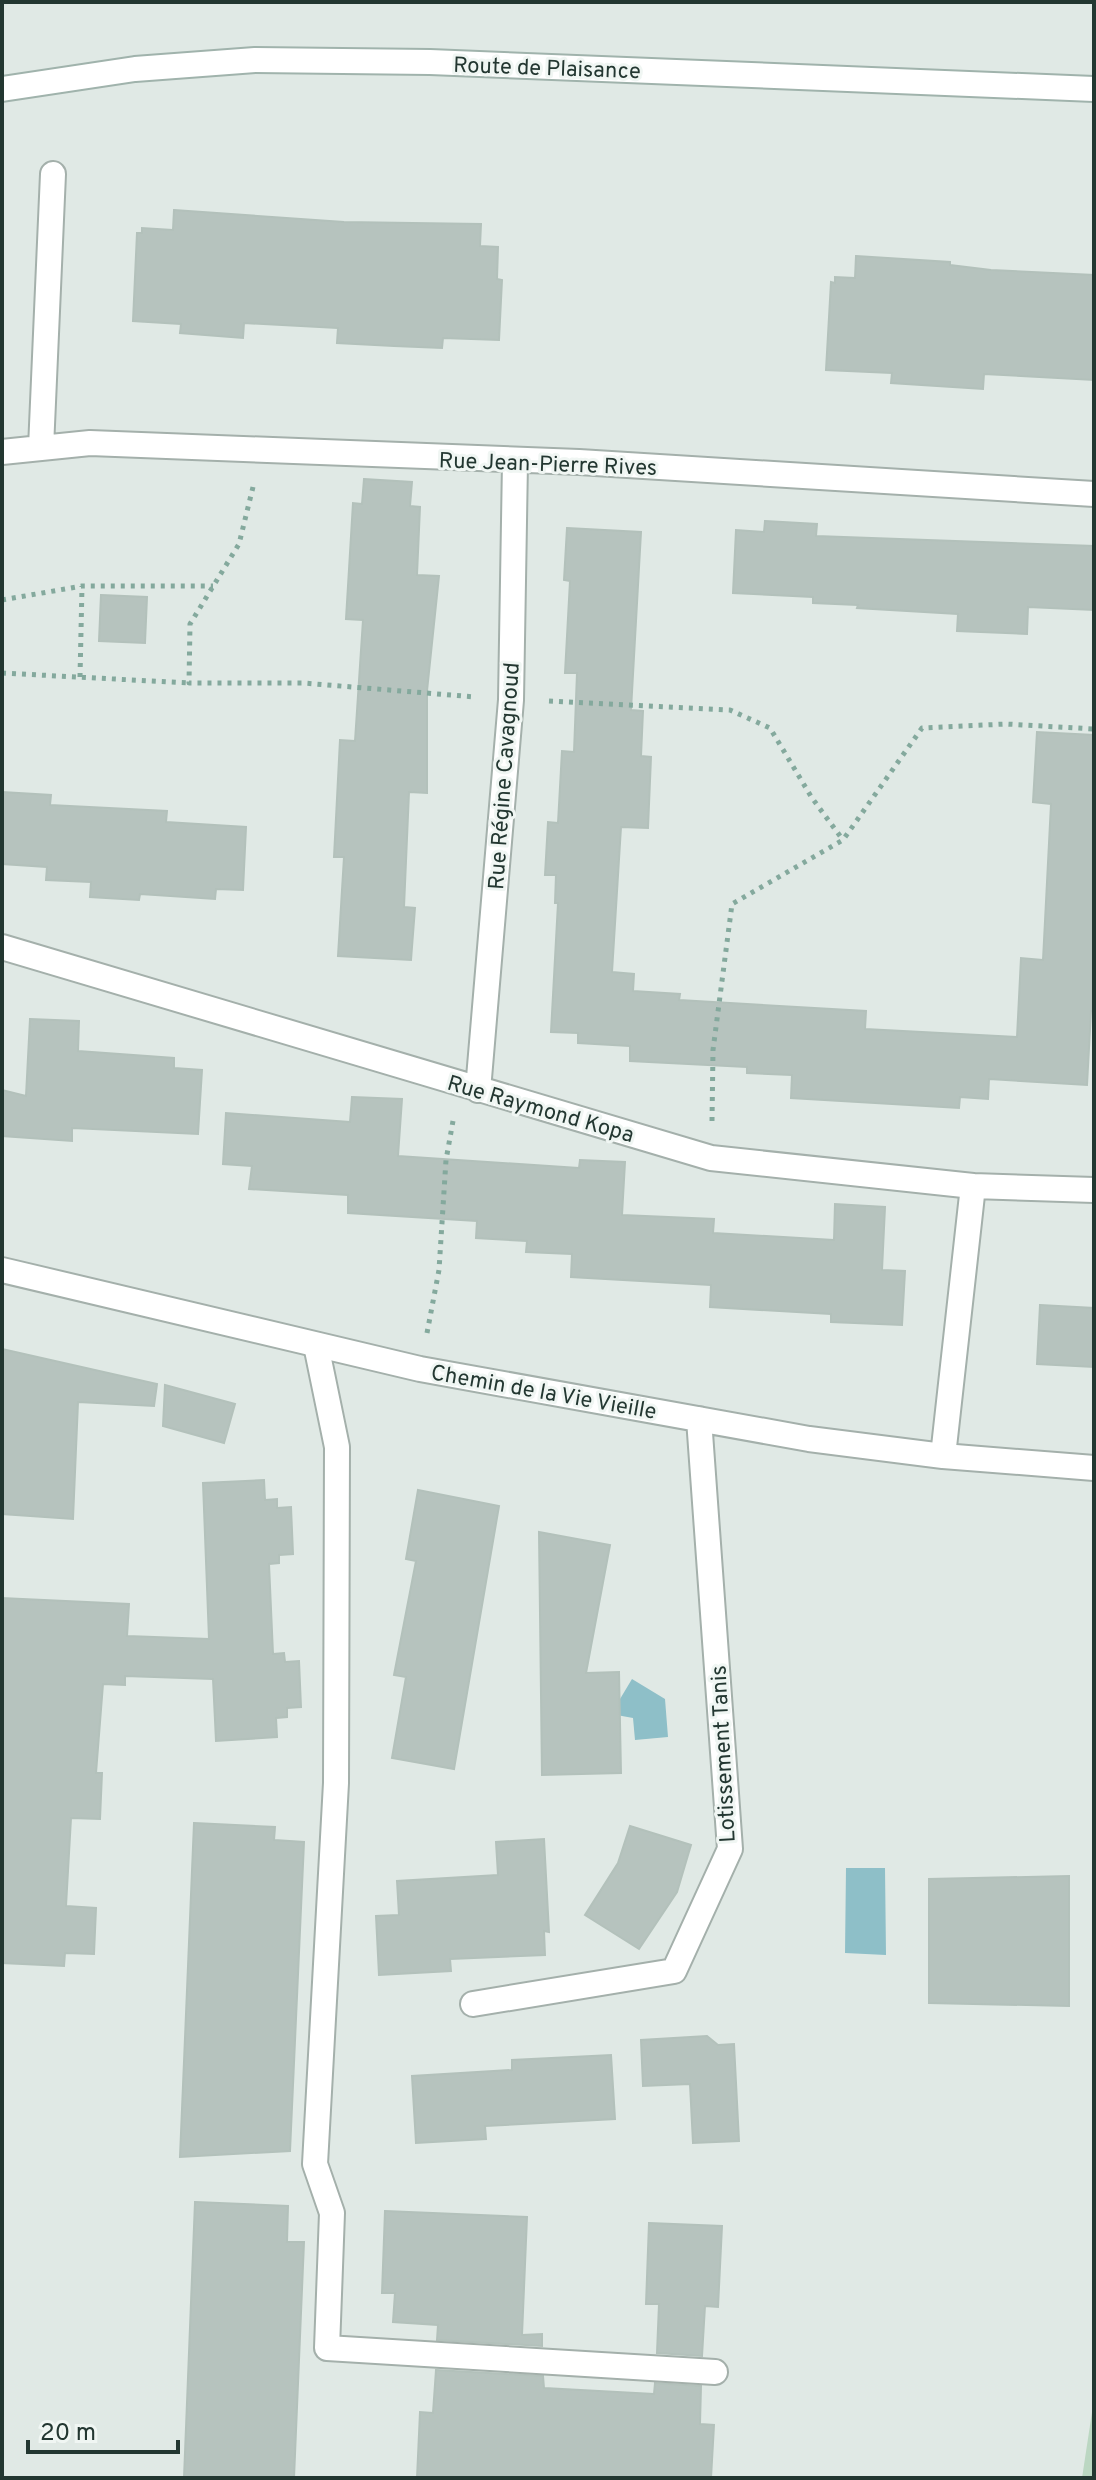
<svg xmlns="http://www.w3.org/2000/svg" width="1096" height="2480" font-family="Overpass,sans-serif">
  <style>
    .green { fill: #bbd7c2 }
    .water { fill: #8ebfc8 }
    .building { fill: #b6c3be; stroke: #b3c1bb; stroke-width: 2 }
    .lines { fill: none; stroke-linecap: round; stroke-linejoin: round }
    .service-casing { stroke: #a4b0ab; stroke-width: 28 }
    .minor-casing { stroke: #a4b0ab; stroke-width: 28 }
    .secondary-casing { stroke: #a0b3ac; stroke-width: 28 }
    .path { stroke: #84a99d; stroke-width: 5; stroke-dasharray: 4 6; stroke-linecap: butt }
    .service { stroke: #fff; stroke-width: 24 }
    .minor { stroke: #fff; stroke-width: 24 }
    .secondary { stroke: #fff; stroke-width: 24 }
    .labels { text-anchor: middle; stroke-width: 6; stroke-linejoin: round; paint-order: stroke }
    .street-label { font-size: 22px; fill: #233731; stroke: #f0f6f3 }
  </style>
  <rect width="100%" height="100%" fill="#e0e9e5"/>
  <path class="green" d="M1094,2399V2478H1082Z"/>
  <path class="water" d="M632,1679L665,1699L668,1737L635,1740L633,1718L611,1714Z
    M846,1868H885L886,1955L845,1953Z"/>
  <path class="building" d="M174,210L344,222L481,224L480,246L498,247L497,279L502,280L499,340L443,338L442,348L394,346L337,343L338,328L244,323L243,338L180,333L181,324L133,321L137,233H142V228L173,230Z
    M856,256L950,262V265L991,270L1094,275V380L984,374L983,389L891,383L892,373L826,370L831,282L835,283V277L855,278Z
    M364,479L412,482L410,506L420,507L417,575L439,576L427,691V793L409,792L404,907L415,908L411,960L338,956L344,857H334L340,740L355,741L363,620L346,619L353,503L362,504Z
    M765,521L817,524L816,536L1094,546V610L1028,607L1027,634L957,631L958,614L857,608L858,605L813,603V597L733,593L736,530L764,532Z
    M567,528L641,532L631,710L643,711L641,756L651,757L648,828L621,827L612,972L634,974L633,991L680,994L679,1000L866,1011L865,1029L1017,1037L1021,958L1043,960L1051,804L1033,802L1037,732L1094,735V1011H1091L1087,1085L989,1079L988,1099L960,1097L959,1108L791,1098L792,1075L747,1073V1067L630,1061V1046L578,1043V1033L551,1032L558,903H555L556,875H545L548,822L558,823L562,751L574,752L577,673H565L570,581L564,580Z
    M101,595L147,597L145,643L99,641Z
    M2,792L51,795L50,805L167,811L166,822L246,827L243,890L216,889L215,899L140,894L139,900L90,897L91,882L46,880L47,867L2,864Z
    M30,1019L79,1021L78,1051L174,1058V1068L202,1070L198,1134L72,1128V1141L2,1136V1090L26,1096Z
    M352,1097L402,1099L398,1156L579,1168L580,1160L625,1162L622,1215L714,1219L713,1233L834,1240L835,1204L885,1207L882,1270L905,1271L902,1325L831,1322V1314L710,1307L711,1285L571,1277L572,1254L526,1252L527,1241L476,1238L477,1221L348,1213V1195L249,1189L252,1166L223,1164L226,1113L350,1122Z
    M1040,1305L1094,1308V1367L1037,1364Z
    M2,1349L157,1384L154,1406L78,1402L73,1519L2,1514Z
    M165,1385L235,1404L224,1443L163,1426Z
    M264,1480L265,1500L277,1499V1508L291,1507L293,1554L279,1555V1563L269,1564L273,1654L284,1653L285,1662L299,1661L301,1707L287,1708V1717L276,1718L277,1737L216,1741L213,1679L125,1676V1685L103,1684L96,1773H102L100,1819L71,1818L66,1906L96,1908L94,1954L65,1953L64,1966L2,1963V1598L129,1604L127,1636L209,1639L203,1483Z
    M418,1490L499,1506L454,1769L392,1758L406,1677L394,1675L416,1561L406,1559Z
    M539,1532L610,1545L586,1673L619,1672L621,1773L542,1775Z
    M194,1823L275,1827L274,1840L304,1842L290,2151L180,2157Z
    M630,1826L691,1845L677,1892L639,1949L585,1915L618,1863Z
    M544,1839L549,1932L544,1931L545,1955L450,1959L451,1971L379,1975L376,1916L399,1915L397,1881L498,1875L496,1842Z
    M1069,1876V2006L929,2003V1879Z
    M707,2036L718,2045L734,2044L739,2141L693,2143L690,2084L643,2086L641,2040Z
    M611,2055L615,2119L485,2126L486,2139L416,2143L412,2076L512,2070V2060Z
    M195,2202L288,2206L287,2242H304L294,2478H184Z
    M385,2211L527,2217L522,2335L542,2334V2346L437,2340L438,2325L393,2322L395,2293H382Z
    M649,2223L722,2226L718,2307L705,2306L702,2356L657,2353L659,2304H646Z
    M436,2370L543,2376L544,2388L654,2394L655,2383L701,2386L700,2424L714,2425L711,2478H417L420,2412L433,2413Z"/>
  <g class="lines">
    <defs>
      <path id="service" d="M316,1345L337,1447L336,1783L315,2164L332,2213L327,2348L715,2372"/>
      <path id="minor" d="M41,448L53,174
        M2,452L90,443L579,462L1094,494
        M2,947L711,1158L973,1186L1094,1190
        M478,1090L511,700L515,462
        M2,1270L420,1369L809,1439L943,1456L1094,1468
        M943,1456L973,1186
        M473,2004L674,1971L730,1849L699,1419"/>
      <path id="secondary" d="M2,89L135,69L255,60L430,62L1094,89"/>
    </defs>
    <use href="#service" class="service-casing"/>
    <use href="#minor" class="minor-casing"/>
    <use href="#secondary" class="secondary-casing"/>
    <path class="path" d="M253,487L239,544L190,624L189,683H303L475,697
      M2,600L82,586H213
      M2,673L189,683
      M80,677L82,586
      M549,701L730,710L770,728L812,798L843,840
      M712,1121L713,1050L732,904L843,840L922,728L1006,724L1094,729
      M427,1333L439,1270L446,1160L453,1121"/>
    <use href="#service" class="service"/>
    <use href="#minor" class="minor"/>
    <use href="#secondary" class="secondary"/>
  </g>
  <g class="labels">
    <g class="street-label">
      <text transform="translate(547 67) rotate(2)" y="8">Route de Plaisance</text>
      <text transform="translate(548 463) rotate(2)" y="8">Rue Jean-Pierre Rives</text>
      <text transform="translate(503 776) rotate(-86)" y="8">Rue Régine Cavagnoud</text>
      <text transform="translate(541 1108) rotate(16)" y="8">Rue Raymond Kopa</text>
      <text transform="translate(544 1391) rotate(10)" y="8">Chemin de la Vie Vieille</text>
      <text transform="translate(722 1754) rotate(-93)" y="8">Lotissement Tanis</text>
    </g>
  </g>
  <rect width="1096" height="2480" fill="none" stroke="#233731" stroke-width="8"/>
  <path d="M28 2440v12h150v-12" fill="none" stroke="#233731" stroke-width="4"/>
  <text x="40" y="2440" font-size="24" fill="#233731" stroke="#f0f6f3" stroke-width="6" paint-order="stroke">20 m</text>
</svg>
